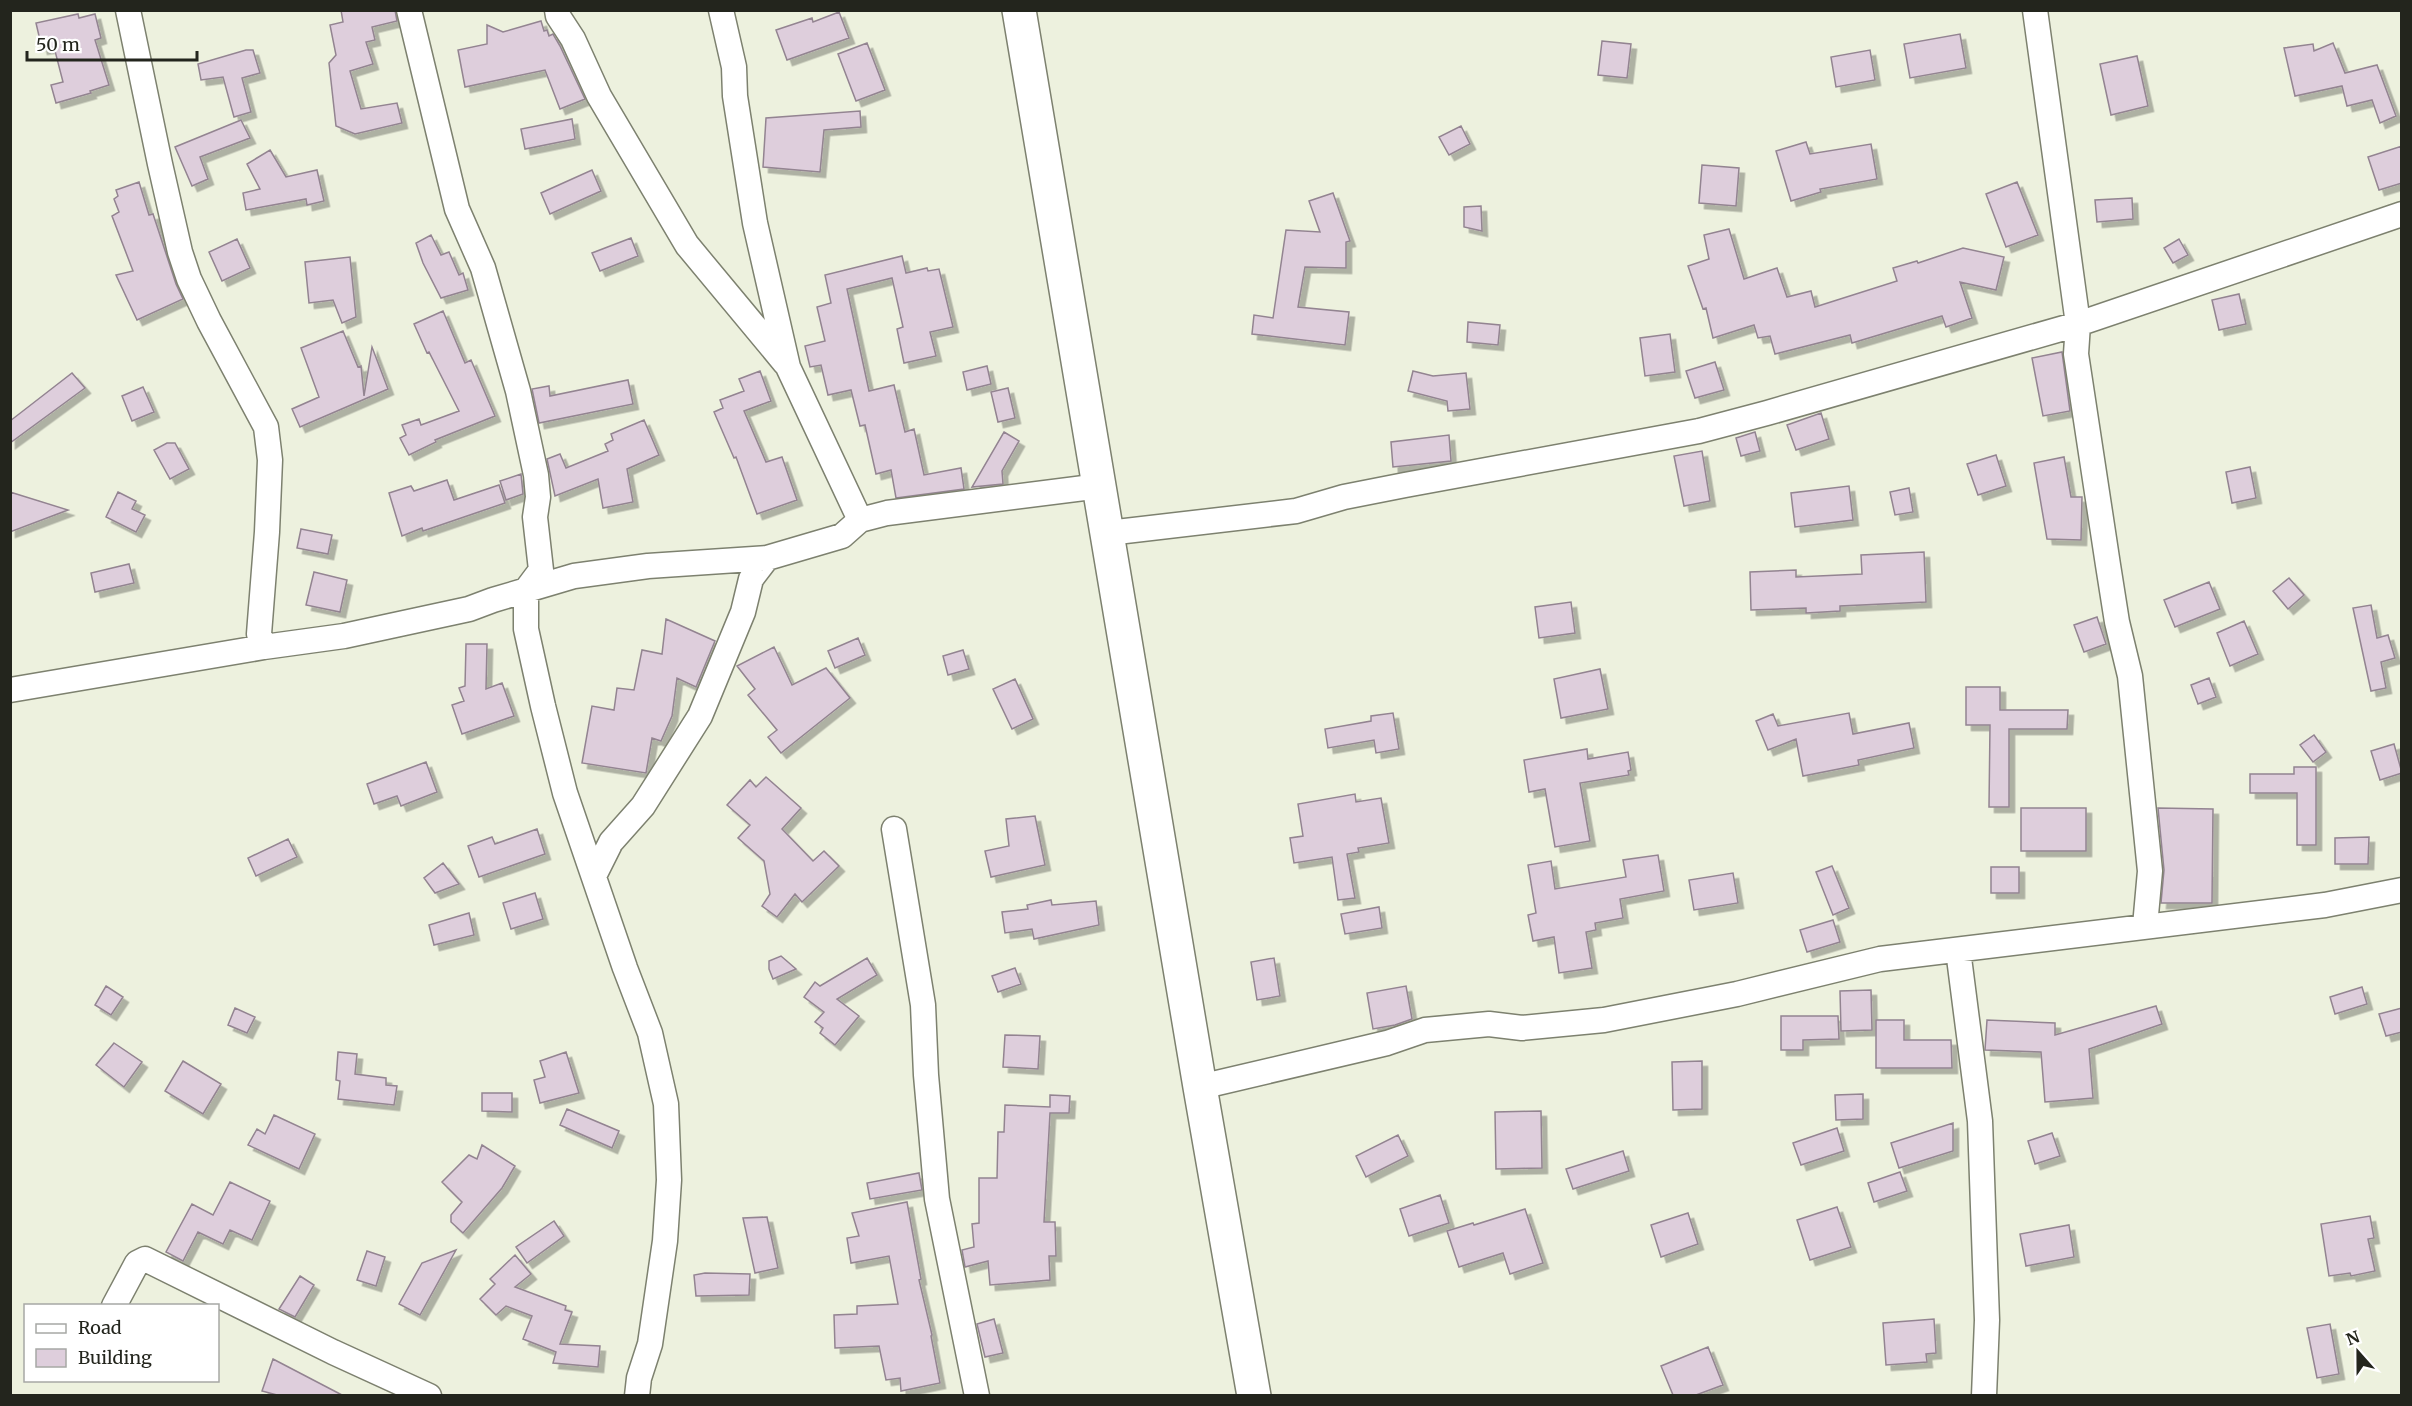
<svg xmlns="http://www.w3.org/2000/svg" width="2412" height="1406" font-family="Merriweather,serif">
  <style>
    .building { fill: #decedc; stroke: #938491; stroke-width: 1.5; filter: url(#shadow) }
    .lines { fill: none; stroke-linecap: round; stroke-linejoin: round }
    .minor-casing { stroke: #7d816f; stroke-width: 27 }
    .trunk-casing { stroke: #7d816f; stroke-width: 36 }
    .minor { stroke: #fff; stroke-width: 24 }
    .trunk { stroke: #fff; stroke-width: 33 }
  </style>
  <defs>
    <filter id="shadow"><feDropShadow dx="5.5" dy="5.5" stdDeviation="0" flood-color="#0004"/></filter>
  </defs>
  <rect width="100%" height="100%" fill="#edf1de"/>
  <path class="building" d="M341,10H395L397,21L372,27L375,40L366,42L373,64L350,71L361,109L397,103L402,123L355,134L336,126L329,63L336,55L330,25L343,22Z
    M839,12L849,38L787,60L776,30L812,18L813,22Z
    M78,14L79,18L95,14L101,38L95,40L109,85L90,91L91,93L56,103L51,85L63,82L54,47L42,49L36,23Z
    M541,21L544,31L547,30L549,36L553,34L560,46L585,99L560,109L545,70L465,87L458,50L487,44V25L503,32Z
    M1960,34L1966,68L1910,78L1904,44Z
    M1602,41L1631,44L1627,78L1598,75Z
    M867,43L885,90L856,101L838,54Z
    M2333,43L2345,73L2377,65L2396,116L2380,123L2372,100L2347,106L2342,86L2295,96L2284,48L2313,44L2314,51Z
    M246,50H253L260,73L242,78L251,112L234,117L223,77L201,80L198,64Z
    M1870,50L1875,80L1836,87L1831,57Z
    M2137,56L2148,106L2111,115L2100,64Z
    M860,111L861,127L824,130L820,172L763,167L766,118Z
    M572,119L575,139L525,149L521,129Z
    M241,120L250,138L200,157L208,179L192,186L175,147Z
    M1461,126L1470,144L1449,155L1439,137Z
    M1806,142L1810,154L1871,144L1877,179L1820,189L1821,192L1791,201L1776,151Z
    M2402,146V183L2379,190L2368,157Z
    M270,150L286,177L317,170L324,201L307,205L306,199L246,210L243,193L260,189L247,164Z
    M1702,165L1739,168L1736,206L1699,203Z
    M592,170L601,191L550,214L541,193Z
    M139,182L149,215L153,214L176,284L183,299L137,320L116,275L133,271L112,216L119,212L114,199L118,196L116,190Z
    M2017,182L2038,235L2006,247L1986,194Z
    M1333,193L1350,241L1346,242V268L1305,267L1298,307L1349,312L1345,345L1252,334L1254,315L1273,318L1286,230L1320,232L1309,201Z
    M2132,198L2133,219L2097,222L2095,200Z
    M1481,206L1482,231L1464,227V207Z
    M1729,229L1744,279L1777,268L1787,297L1811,291L1815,307L1897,281L1893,268L1917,261L1918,263L1963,248L2004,257L1996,290L1960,282L1972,318L1946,327L1942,316L1852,343L1850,335L1775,354L1770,336L1758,338L1754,325L1713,338L1706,308L1703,309L1688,266L1709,259L1704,235Z
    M431,235L441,255L449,252L459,275L463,273L468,290L441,298L423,263L416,243Z
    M631,238L638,256L600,271L592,253Z
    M237,239L250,268L222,281L209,252Z
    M2179,239L2188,255L2173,263L2164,248Z
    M902,256L906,273L927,268L928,271L939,269L953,327L930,332L936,356L904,363L897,329L903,327L892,278L847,289L869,391L894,385L905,432L914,429L924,475L961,468L964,489L896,498L891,470L876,474L865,425L860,426L851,390L828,395L821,365L810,367L805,346L825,341L817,307L831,303L825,275Z
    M350,257L356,317L342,323L333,300L309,303L305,262Z
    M2239,294L2246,324L2219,330L2212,300Z
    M443,311L465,363L471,360L495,416L435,440L436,442L409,455L400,438L406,435L402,425L419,419L421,425L459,411L429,352L427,353L414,324Z
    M1468,322L1500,325L1498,345L1467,342Z
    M343,331L358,367L361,366L364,396L372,347L388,389L300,427L292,409L319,397L301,348Z
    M1670,334L1675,372L1645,376L1640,338Z
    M2062,352L2070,411L2043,416L2032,358Z
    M1715,362L1724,390L1695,398L1686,371Z
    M987,366L991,384L967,390L963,372Z
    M760,371L771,401L744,411L766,462L782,457L797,500L757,514L736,457L734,458L714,412L723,408L720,400L744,391L739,379Z
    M1413,371L1433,376L1466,373L1470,409L1448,411L1447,401L1408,391Z
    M72,373L85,388L10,443V421Z
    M628,380L633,404L539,423L532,389L549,386L550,396Z
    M143,387L154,412L132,421L122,396Z
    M1008,388L1015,418L998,422L991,392Z
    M1821,413L1829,439L1796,450L1787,425Z
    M644,420L659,455L627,469L633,502L603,508L598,479L555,496L547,459L560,454L566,468L608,451L605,444L613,440L611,434Z
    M1004,432L1019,441L1002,471L1003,484L972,487Z
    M1755,432L1760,451L1741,456L1736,438Z
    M1449,435L1451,461L1393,467L1391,442Z
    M167,443H175L189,469L170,479L154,450Z
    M1702,451L1710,501L1684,506L1674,456Z
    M1996,455L2006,486L1978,495L1967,464Z
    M2064,457L2071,497H2082L2081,540L2047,539L2034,463Z
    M2250,467L2256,498L2232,503L2226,472Z
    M521,474L523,494L506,500L500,481Z
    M447,480L454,500L499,485L505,503L423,531L422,528L402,536L389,493L411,486L414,491Z
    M1849,486L1853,520L1795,527L1791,493Z
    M1909,488L1913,512L1895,515L1890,492Z
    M10,492L68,510L10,532Z
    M118,492L136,501L132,509L145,515L136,532L106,517Z
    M301,529L332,535L328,554L297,548Z
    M1924,552L1926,602L1840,606V611L1806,613V608L1751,610L1750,572L1796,570V577L1862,574L1861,555Z
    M129,564L134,583L95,592L91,573Z
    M314,572L347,580L340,612L306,605Z
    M2289,578L2304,595L2288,609L2273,591Z
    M2209,582L2220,609L2175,627L2164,600Z
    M1571,602L1575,633L1539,638L1535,607Z
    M2371,605L2377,638L2388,635L2395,658L2381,662L2386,688L2371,691L2353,608Z
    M2097,617L2106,644L2084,652L2074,625Z
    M666,619L715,641L696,687L677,678L672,716L661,741L652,738L646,773L582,763L592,706L614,710L617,688L634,690L642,650L662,654Z
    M2244,621L2258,654L2230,666L2217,633Z
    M858,638L865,655L835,668L828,651Z
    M466,644H487L486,689L502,683L514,716L462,734L452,705L464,701L459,688L465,686Z
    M774,647L792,685L826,668L850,698L781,753L768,737L777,730L748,695L755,689L737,666Z
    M963,650L969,669L948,675L943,656Z
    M1600,669L1608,709L1561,718L1554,679Z
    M2209,678L2216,697L2198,704L2191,685Z
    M1015,679L1033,719L1012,729L993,689Z
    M1966,687H2000V710H2068L2067,729H2009V807H1989L1990,725H1966Z
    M1393,713L1399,749L1376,753L1374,740L1328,748L1325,729L1371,721V716Z
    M1849,713L1853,734L1909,723L1914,748L1858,760L1859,765L1803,776L1796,739L1768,750L1756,721L1773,714L1778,726Z
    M2314,735L2326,752L2313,762L2300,745Z
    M2394,744L2402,773L2380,780L2371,751Z
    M1587,749L1588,759L1628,752L1631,770L1628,771L1629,775L1580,783L1590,841L1555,847L1545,789L1529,792L1524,760Z
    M426,762L437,792L401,806L397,796L374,804L367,784Z
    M2294,767H2316V845H2297V793H2250V774H2294Z
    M766,777L801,808L782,829L813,861L824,851L839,866L802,902L795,894L777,917L762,906L770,894L764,861L738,838L750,825L727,805L750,780L756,787Z
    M1355,794L1356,802L1381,798L1389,843L1358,848L1359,852L1347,854L1355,898L1338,900L1332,857L1294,863L1290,838L1303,836L1298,804Z
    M2021,808H2086V851H2021Z
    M2158,808L2213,809L2212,903H2161L2164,870Z
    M1035,816L1045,865L991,877L985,851L1009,846L1006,819Z
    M537,829L545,854L479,877L468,846L492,837L495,844Z
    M2369,837L2368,864H2335V838Z
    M288,839L297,857L256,876L248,858Z
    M1658,855L1664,891L1620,899L1623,918L1595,923L1596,930L1586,932L1592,968L1559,973L1554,937L1533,941L1528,915L1536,913L1528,865L1551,861L1555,889L1626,877L1623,860Z
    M443,863L459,884L435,893L424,878Z
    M1832,866L1849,908L1833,915L1816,872Z
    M1991,867H2019V893H1991Z
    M1733,873L1738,903L1694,910L1689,880Z
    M535,893L543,919L511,929L503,903Z
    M1051,900L1052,905L1096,901L1099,925L1034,939L1032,929L1005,933L1002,912L1028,909L1027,905Z
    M1379,907L1382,928L1345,934L1341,914Z
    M469,913L474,935L434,945L429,925Z
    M1833,920L1840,942L1807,952L1800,930Z
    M781,956L796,969L773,979L769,969V961Z
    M867,958L877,975L837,999L859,1016L835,1045L820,1033L823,1028L815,1022L824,1012L804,997L815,982L820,986Z
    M1274,958L1280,996L1257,1000L1251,962Z
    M1015,968L1021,984L998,992L992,976Z
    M106,986L123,997L111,1015L95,1005Z
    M1406,986L1412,1019L1395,1025L1373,1029L1367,993Z
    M2362,987L2367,1004L2335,1014L2330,997Z
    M1871,990L1872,1030L1841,1031L1840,991Z
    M2156,1006L2162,1024L2089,1049L2093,1098L2045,1102L2041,1052L1985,1050L1987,1020L2055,1023V1035Z
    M235,1008L255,1017L247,1033L228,1025Z
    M2402,1008V1032L2386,1036L2379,1014Z
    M1781,1016H1838L1839,1039L1803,1040V1050H1781Z
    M1876,1020H1904V1040H1951L1952,1068H1876Z
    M1005,1035L1040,1036L1038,1069L1003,1067Z
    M114,1043L142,1062L124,1087L96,1065Z
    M338,1052L357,1054L355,1074L386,1078V1085L397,1086L394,1105L338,1099L340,1081L336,1080Z
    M566,1052L579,1093L540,1103L534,1080L545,1077L540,1061Z
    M183,1061L221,1084L203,1114L165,1091Z
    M1702,1061V1109L1673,1110L1672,1062Z
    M482,1093H512V1112L482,1111Z
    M1863,1094V1119L1836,1120L1835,1095Z
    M1050,1095L1070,1096L1069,1113H1050L1044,1222H1055L1056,1256H1049L1050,1280L990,1285L988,1261L965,1267L962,1250L974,1247L972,1224L979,1223V1178H997L998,1132H1004L1005,1105L1050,1107Z
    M567,1109L619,1131L612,1148L560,1125Z
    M1541,1111L1542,1168L1496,1169L1495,1112Z
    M274,1115L315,1134L299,1169L248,1145L257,1129L265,1134Z
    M1953,1123V1151L1899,1168L1891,1143Z
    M1837,1128L1844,1151L1801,1165L1793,1143Z
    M2052,1133L2060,1156L2035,1164L2028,1141Z
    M1398,1135L1408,1156L1366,1177L1356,1156Z
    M482,1145L515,1166L502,1188L463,1233L451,1222V1215L462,1202L442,1182L469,1155L477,1159Z
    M1623,1151L1629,1171L1573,1189L1566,1169Z
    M1900,1172L1907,1191L1874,1202L1868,1183Z
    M919,1173L922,1190L870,1199L867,1183Z
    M230,1182L270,1201L252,1240L230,1230L223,1244L198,1232L183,1261L166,1252L192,1204L213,1215Z
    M1440,1195L1449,1223L1409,1236L1400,1209Z
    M907,1202L921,1279L919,1280L932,1335L931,1336L940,1383L901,1391L900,1378L886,1380L879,1346L835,1348L834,1315L857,1314V1306L898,1304L889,1256L851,1263L847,1238L859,1236L852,1213Z
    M1837,1207L1851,1247L1810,1260L1797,1220Z
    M1525,1209L1543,1263L1510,1274L1503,1253L1459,1267L1447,1231L1473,1223L1474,1225Z
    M1688,1213L1698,1244L1661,1257L1651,1225Z
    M2370,1216L2374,1238L2368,1239L2375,1271L2351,1276L2350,1273L2329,1276L2321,1224Z
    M767,1217L778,1268L755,1273L743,1218Z
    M554,1221L564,1236L527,1263L516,1247Z
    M2069,1225L2074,1257L2026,1266L2020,1234Z
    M456,1250L420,1315L399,1304L422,1263Z
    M367,1251L385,1257L376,1286L357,1280Z
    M515,1255L531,1274L515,1287L566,1306L565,1310L572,1312L560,1344L600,1346L598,1367L553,1363L556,1352L523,1339L532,1316L506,1306L496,1315L480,1299L495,1284L490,1279Z
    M705,1273L750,1274L749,1295L696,1296L694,1275Z
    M300,1276L314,1285L295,1317L279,1309Z
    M994,1319L1003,1353L985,1357L977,1324Z
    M1934,1319L1936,1353L1926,1354L1927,1362L1886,1365L1883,1323Z
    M2330,1324L2339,1374L2317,1378L2307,1328Z
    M1708,1347L1723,1385L1696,1395H1673L1661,1366Z
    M273,1359L342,1395H277L262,1391Z"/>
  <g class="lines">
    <defs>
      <path id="minor" d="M128,10L160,164L180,252L189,279L209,321L266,427L270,460L267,532L259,634L264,647L344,636L469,609L493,600L574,576L648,566L767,558
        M409,10L457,209L483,268L518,391L536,475L538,497L535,517L541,570L526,590V629L543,706L565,793L625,968L650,1033L666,1104L669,1180L665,1241L650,1344L639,1378L637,1396
        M557,10L558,16L573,39L599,96L687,245L785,363
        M721,10L734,67L735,96L755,223L788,367L860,520
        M2035,10L2078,324L2076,354L2108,565L2117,622L2130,676L2150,871L2145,926
        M1108,533L1296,511L1344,497L1405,485L1699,431L1767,413L2078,324L2402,214
        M10,690L264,647
        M894,829L923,1005L926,1075L937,1199L977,1396
        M594,876L611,842L643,806L700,716L743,612L751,579L767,558L842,536L860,520L887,513L1100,486
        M1958,950L1980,1121L1987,1320L1984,1396
        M1200,1087L1387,1043L1425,1030L1489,1024L1522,1028L1604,1020L1737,994L1880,959L2325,905L2402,890
        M114,1306L137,1263L145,1259L333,1352L429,1396"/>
      <path id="trunk" d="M1019,10L1200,1087L1254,1396"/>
    </defs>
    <use href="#minor" class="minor-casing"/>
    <use href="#trunk" class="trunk-casing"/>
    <use href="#minor" class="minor"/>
    <use href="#trunk" class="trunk"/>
  </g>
  <rect width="2412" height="1406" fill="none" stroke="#23251d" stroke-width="24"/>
  <rect x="24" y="1304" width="195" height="78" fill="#ffffff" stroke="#a7a8a5" stroke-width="1.5"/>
  <rect x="36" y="1324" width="30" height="9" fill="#ffffff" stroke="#a7a8a5" stroke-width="1.5"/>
  <text x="78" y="1334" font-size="18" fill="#23251d">Road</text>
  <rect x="36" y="1349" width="30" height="18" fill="#decedc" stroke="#a7a8a5" stroke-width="1.5"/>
  <text x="78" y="1364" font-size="18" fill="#23251d">Building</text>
  <g transform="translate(2358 1352) rotate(339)" stroke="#ffffff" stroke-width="4.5" paint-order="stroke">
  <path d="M0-4.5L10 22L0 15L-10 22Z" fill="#23251d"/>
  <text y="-9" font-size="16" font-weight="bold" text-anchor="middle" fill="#23251d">N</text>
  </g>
  <path d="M27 51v9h170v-9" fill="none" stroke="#23251d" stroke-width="3"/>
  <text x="36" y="51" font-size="18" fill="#23251d" stroke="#ffffff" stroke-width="4.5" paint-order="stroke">50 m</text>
</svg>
